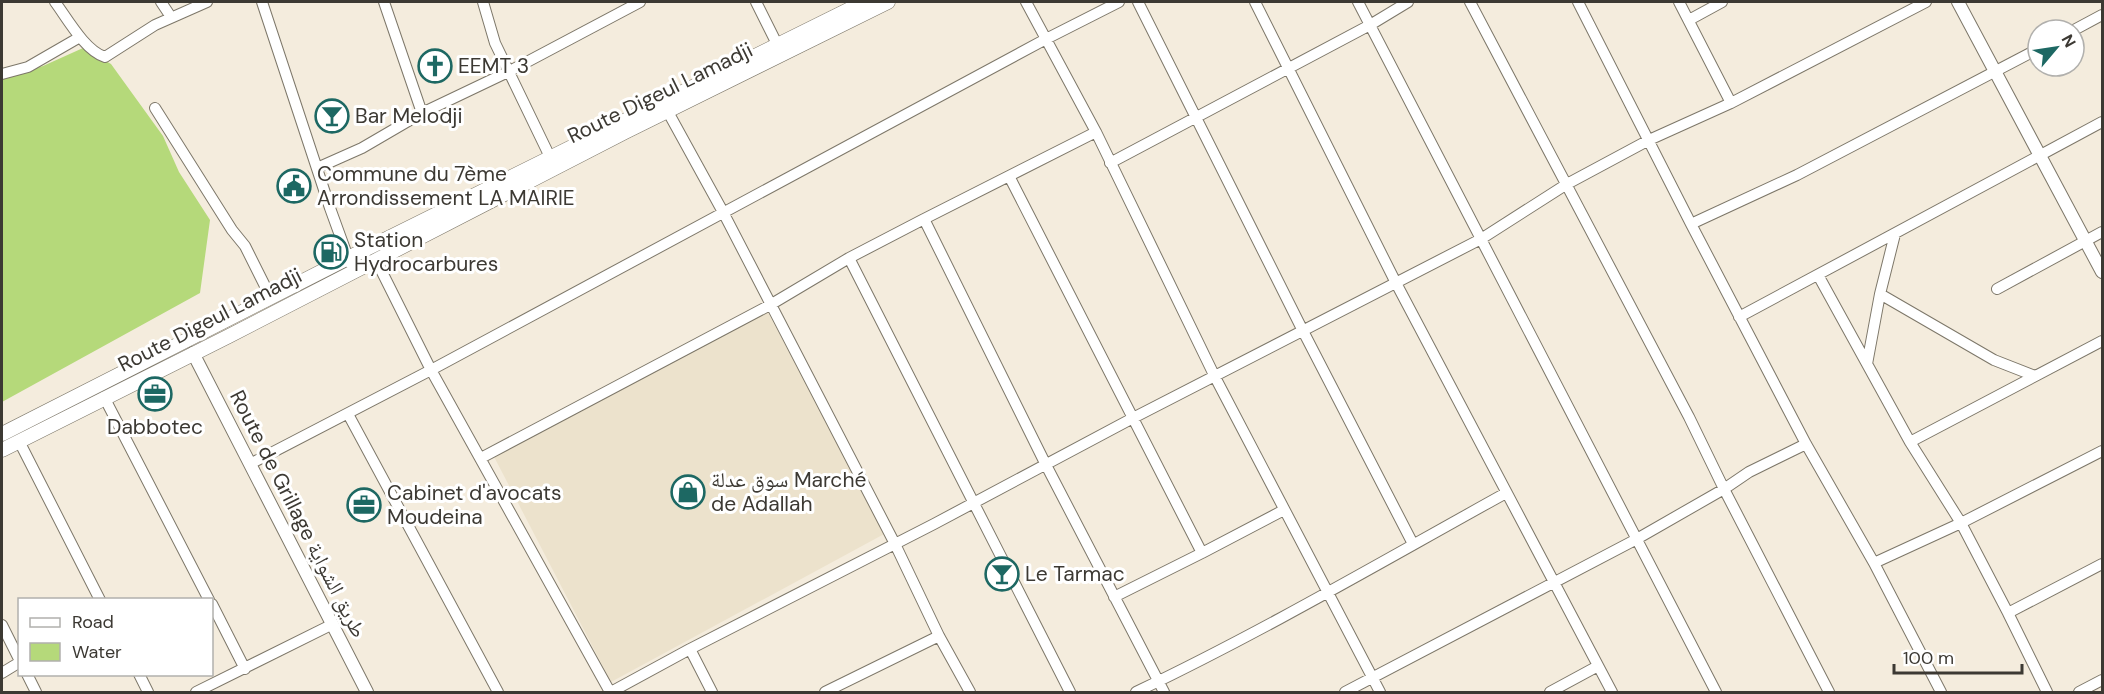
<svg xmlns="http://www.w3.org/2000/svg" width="2104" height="694" font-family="'DM Sans','Noto Naskh Arabic',sans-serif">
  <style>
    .built { fill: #ece2cc }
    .water { fill: #b5d97a }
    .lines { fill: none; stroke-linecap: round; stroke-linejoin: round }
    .minor-casing { stroke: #7d7769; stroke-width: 12 }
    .tertiary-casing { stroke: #7d7769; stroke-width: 14 }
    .secondary-casing { stroke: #7d7769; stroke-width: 15 }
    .minor { stroke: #fff; stroke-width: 10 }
    .tertiary { stroke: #fff; stroke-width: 12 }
    .secondary { stroke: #fff; stroke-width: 14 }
    .labels { text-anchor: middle; stroke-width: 6; stroke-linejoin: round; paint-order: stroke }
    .poi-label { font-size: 21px; fill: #3c3933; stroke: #fff; text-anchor: start }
    .street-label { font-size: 21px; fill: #3c3933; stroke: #fff }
  </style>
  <rect width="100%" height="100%" fill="#f4ecdd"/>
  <path class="built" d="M765,307L886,533L611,682L491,451Z"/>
  <path class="water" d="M83,48L111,64L163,136L179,172L210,220L200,293L2,402V79L43,66Z"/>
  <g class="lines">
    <defs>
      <path id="minor" d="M55,2C67,18 85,51 105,57L155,25L207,2
        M161,2L171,17
        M262,2L330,208L350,263
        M384,2L422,113
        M483,2L495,43L550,157
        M756,2L778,46
        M1026,2L1096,132L1215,377L1380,692
        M1138,2L1303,331L1413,544
        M1255,2L1396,283L1612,692
        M1358,2L1716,692
        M1470,2L1689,417L1724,489L1829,692
        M1578,2L1691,224L1806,444L1874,563L1941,692
        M1679,2L1731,103
        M1689,20L1722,2
        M2074,30L2102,15
        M2,74L28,67L80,37
        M155,108L232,230L245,246L271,298
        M668,112L723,212L895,544L939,636L970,692
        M1096,132L924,219L1046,465L1164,692
        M1110,163L1370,25L1408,2
        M317,168L362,148L422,113L508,72L640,2
        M1009,176L1202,553L1284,510
        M1691,224L1797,175L2038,49
        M849,258L1070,692
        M376,260L431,370L610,692
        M1818,275L1910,442L1961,523L2008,613L2047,692
        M1997,289L2102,232
        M1880,294L1994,360L2035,376
        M1739,317L2102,122
        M1867,364L1880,294L1895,234
        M104,397L209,600
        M348,414L498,692
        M19,441L100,600
        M1910,442L2102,341
        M481,458L770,305L849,258L924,219
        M250,464L431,370L1046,39L1119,2
        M1874,563L1961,523L2102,451
        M1114,597L1202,553
        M212,604L245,669
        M2008,613L2102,564
        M2,625L20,661
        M690,649L712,692
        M2,673L20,662
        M27,674L36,692
        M139,674L148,692
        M196,692L333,624
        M611,692L690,649L934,524L1133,418L1481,239L1567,184L1649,140L1731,103L1926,2
        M825,692L939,636
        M1136,692C1262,632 1383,561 1506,493
        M1345,692L1635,540L1724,489L1749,472L1806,444
        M1550,692L1598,666
        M2079,692L2102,680"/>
      <path id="tertiary" d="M1958,2L2102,272
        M193,353L367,692"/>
      <path id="secondary" d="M2,434L348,258L864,2
        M2,450L229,336L625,132L888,2"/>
    </defs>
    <use href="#minor" class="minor-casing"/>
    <use href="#tertiary" class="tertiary-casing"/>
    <use href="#secondary" class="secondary-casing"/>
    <use href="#minor" class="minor"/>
    <use href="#tertiary" class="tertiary"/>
    <use href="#secondary" class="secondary"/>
  </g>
  <defs>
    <symbol id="church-ring" viewBox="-11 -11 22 22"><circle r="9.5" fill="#fff" stroke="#1d6863" stroke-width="1.5"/><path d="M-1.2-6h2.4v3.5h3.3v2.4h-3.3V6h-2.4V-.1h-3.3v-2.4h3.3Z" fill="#1d6863"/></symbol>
    <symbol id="bar-ring" viewBox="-11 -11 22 22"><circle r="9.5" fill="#fff" stroke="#1d6863" stroke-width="1.5"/><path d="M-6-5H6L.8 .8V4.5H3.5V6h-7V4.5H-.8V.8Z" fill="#1d6863"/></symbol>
    <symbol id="civic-ring" viewBox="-11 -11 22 22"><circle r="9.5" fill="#fff" stroke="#1d6863" stroke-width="1.5"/><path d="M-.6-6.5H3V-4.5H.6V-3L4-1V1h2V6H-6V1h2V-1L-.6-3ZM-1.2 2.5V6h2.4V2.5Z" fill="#1d6863"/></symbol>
    <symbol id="fuel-ring" viewBox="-11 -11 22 22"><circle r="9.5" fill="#fff" stroke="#1d6863" stroke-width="1.5"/><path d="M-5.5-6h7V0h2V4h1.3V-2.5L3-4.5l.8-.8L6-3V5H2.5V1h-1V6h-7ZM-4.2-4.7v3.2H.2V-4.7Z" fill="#1d6863"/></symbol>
    <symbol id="office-ring" viewBox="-11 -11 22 22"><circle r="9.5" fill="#fff" stroke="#1d6863" stroke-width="1.5"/><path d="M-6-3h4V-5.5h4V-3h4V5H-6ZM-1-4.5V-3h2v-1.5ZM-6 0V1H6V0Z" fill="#1d6863"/></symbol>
    <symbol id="shop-ring" viewBox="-11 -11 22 22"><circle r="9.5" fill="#fff" stroke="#1d6863" stroke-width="1.5"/><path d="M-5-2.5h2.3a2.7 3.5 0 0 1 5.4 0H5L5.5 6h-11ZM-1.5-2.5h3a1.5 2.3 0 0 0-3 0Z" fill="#1d6863"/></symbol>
  </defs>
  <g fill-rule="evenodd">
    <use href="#church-ring" x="416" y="47" width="38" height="38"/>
    <use href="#bar-ring" x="313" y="97" width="38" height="38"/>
    <use href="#civic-ring" x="275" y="167" width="38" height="38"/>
    <use href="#fuel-ring" x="312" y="233" width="38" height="38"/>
    <use href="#office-ring" x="136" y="375" width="38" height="38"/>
    <use href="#shop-ring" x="669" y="473" width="38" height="38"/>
    <use href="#office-ring" x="345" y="486" width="38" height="38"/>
    <use href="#bar-ring" x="983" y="555" width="38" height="38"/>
  </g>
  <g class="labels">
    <g class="poi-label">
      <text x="458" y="73">EEMT 3</text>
      <text x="355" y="123">Bar Melodji</text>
      <text x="317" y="181">Commune du 7ème<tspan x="317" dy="24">Arrondissement LA MAIRIE</tspan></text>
      <text x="354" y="247">Station<tspan x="354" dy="24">Hydrocarbures</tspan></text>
      <text x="155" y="434" text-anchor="middle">Dabbotec</text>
      <text x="711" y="487">سوق عدلة Marché<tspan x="711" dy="24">de Adallah</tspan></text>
      <text x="387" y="500">Cabinet d'avocats<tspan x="387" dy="24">Moudeina</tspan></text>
      <text x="1025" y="581">Le Tarmac</text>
    </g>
    <g class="street-label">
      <text transform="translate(660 93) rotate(-26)" y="7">Route Digeul Lamadji</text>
      <text transform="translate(210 320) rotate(-27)" y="7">Route Digeul Lamadji</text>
      <text transform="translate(298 514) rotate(63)" y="7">Route de Grillage طريق الشواية</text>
    </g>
  </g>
  <rect width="2104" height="694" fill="none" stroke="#3c3933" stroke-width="6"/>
  <rect x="18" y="598" width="195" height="78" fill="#ffffff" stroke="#b1b0ad" stroke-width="1.5"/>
  <rect x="30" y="618" width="30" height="9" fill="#ffffff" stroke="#b1b0ad" stroke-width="1.5"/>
  <text x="72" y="628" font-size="18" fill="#3c3933">Road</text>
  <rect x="30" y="643" width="30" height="18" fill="#b5d97a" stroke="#b1b0ad" stroke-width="1.5"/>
  <text x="72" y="658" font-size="18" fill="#3c3933">Water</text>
  <g transform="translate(2056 48) rotate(61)"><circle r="28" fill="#ffffff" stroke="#b1b0ad" stroke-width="1.5"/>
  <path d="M0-4.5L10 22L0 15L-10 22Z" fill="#1d6863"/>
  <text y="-9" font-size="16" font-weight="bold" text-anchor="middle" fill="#3c3933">N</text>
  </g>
  <path d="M1894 664v9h128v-9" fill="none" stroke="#3c3933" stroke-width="3"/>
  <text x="1903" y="664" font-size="18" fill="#3c3933" stroke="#ffffff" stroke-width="4.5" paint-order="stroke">100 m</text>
</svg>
